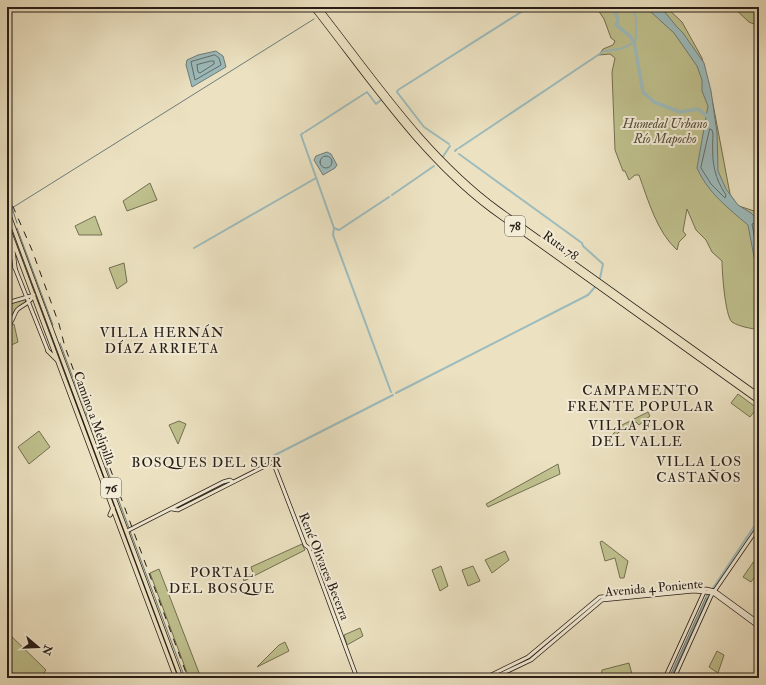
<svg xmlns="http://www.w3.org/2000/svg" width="766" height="685" font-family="'IM FELL Double Pica',serif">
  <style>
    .green { fill: #bfc18e; stroke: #736f52 }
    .water { fill: #9dbcbd; stroke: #6e7c7a }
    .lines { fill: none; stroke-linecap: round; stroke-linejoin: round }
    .shore { stroke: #626c6a; stroke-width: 1 }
    .stream { stroke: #6e7c7a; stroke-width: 1 }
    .canal { stroke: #9dbcbd; stroke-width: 2 }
    .river { stroke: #9dbcbd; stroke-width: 3.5 }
    .secondary-casing { stroke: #271d16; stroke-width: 4.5 }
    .primary-casing { stroke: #271d16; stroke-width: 5 }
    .highway-casing { stroke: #271d16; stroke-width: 6 }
    .secondary { stroke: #f3ecd7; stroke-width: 3 }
    .primary { stroke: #ece2c2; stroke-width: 3.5 }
    .highway { stroke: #ece2c2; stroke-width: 4.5 }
    .rail { stroke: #271d16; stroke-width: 1; stroke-dasharray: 7 7; stroke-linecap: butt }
    .labels { text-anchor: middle; stroke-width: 4; stroke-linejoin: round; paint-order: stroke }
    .shield { fill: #f3ecd7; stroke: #645b50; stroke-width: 1 }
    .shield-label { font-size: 12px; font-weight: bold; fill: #271d16 }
    .park-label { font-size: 13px; font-style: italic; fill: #554e3a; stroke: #f3ecd7 }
    .street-label { font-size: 13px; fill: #271d16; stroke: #f3ecd7 }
    .neighbourhood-label { font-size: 14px; letter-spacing: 1px; fill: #271d16; stroke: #f3ecd7 }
  </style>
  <rect width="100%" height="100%" fill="#ece2c2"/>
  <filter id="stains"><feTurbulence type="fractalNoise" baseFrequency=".005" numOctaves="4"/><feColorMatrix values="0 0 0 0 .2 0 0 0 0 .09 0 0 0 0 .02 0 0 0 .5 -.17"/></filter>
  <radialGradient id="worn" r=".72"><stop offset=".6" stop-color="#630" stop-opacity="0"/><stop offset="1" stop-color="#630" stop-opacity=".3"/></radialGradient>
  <path class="green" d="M596,7H666L682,22L702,58L713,104L730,194L736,205L754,211L759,215V330C750,328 740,327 732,322C725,316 722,271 722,261L712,252L706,240L696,230L687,209L683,231L686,235L679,242L677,250C657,232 648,200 639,175H635L629,180L625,171H623L615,150L612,72L615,58L610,54L599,55L603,49L613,45L615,41L611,38L604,19Z
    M737,7H759V26L749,22L734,8Z
    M150,183L157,200L127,211L123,201Z
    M95,216L102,235H79L75,226Z
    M124,263L127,282L117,289L109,268Z
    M25,299L26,303L17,308L7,325V305Z
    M14,324L18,342L9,346L7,343V328Z
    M738,394L757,408L750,417L731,403Z
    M648,412L650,416L639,425L636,422L619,432L605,447L602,445L622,425Z
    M179,421L186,424L178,444L169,425Z
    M39,431L50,447L29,464L18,447Z
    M558,464L560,474L488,507L486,504Z
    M602,541L628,561L624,578H620L615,558L605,561L600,542Z
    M302,544L305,550L244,581L243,578L253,573L251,567Z
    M505,551L509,560L492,573L485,560Z
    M759,554V571L751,582L743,577Z
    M441,566L448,586L440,591L432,570Z
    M473,566L480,581L468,586L462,570Z
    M159,569L201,678H189L150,573Z
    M360,628L363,636L347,645L344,635Z
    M7,632L46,670L40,678H7Z
    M285,642L289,651L257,667L279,645Z
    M717,651L724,655L718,673L709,667Z
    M629,663L633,678H601L602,670Z"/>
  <path class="water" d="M629,7H658L664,11L677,27L683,33L704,63L711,91L717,133L718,171L726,189L738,205L751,213L759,221V270L755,262L748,225C728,208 708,193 697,168L708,106L702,91V80L697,66L674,33L651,12L641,8L632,11Z
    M216,51L223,56L226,67L192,87L186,65L187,60L198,55Z
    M327,152L331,154L337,165L335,168L323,175L314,160L316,156Z
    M707,595H709L671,678H669Z"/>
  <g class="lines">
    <path class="shore" d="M215,55L219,58L221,65L195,80L191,62Z
      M211,61H214V64L200,73L198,72L197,65Z
      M710,129L712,130L713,134C712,158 712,174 726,195L725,198L711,184L701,168Z
      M320 162a6 6 0 1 1 12 0a6 6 0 1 1-12 0Z
      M759,224L754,223L752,224L759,261"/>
    <path class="stream" d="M327,10L332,7
      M17,223L12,208L314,19
      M17,228L53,325
      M60,343L129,528
      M130,531L185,678"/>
    <path class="canal" d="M305,132L367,92L376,104L381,100
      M303,133L301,135L334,228L333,235L391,392
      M449,144L424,127L397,92L398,90L529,7
      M459,148L604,51C615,50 627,49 636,40V19L634,7
      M455,151L457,149
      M459,154L582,243L583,246L603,264L600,278
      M442,158L450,146
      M392,195L434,166
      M334,228L339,230L389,197
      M194,248L316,178
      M396,393L588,295L595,287
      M273,456L393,395
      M269,458L271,457
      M707,597L759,519"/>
    <path class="river" d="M614,7L618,20L616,25L630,36L634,42L643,92L654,102L680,112L698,109L711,119"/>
    <defs>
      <path id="secondary" d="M15,268L48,351
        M7,303L34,295C30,304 23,304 17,310C13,316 13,322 7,327
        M172,509L178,510L273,462L305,545L309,548L357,678
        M127,531L223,482L230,480L233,482
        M485,678L528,657L600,597L706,589L715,591L759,623
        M493,678L531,660L602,600L694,591L713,593L759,627
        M665,678L705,590
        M674,678L711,596L759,526"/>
      <path id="primary" d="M7,210L181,678
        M7,225L176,678
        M12,243L15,268
        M48,351L57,360
        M110,515L113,508"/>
      <path id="highway" d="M313,7C369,78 420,156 492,210L759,401
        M318,7C374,78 425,156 499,210L759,396"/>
    </defs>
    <use href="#secondary" class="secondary-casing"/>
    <use href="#primary" class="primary-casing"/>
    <use href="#highway" class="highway-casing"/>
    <use href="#secondary" class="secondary"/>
    <use href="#primary" class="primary"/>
    <use href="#highway" class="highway"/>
    <path class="rail" d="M7,193L32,250L59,324L65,347L188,678"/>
  </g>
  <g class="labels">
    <g class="shield">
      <rect x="505" y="216" width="20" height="20" rx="3"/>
      <rect x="101" y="478" width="20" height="20" rx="3"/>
    </g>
    <g class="shield-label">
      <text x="515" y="230">78</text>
      <text x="111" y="492">76</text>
    </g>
    <g class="park-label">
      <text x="665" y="128">Humedal Urbano<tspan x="665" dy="15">Río Mapocho</tspan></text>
    </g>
    <g class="street-label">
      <text transform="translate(561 245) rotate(36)" y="5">Ruta 78</text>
      <text transform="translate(95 418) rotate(70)" y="5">Camino a Melipilla</text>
      <text transform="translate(325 566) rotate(68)" y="5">René Olivares Becerra</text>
      <text transform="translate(654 587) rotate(-5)" y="5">Avenida 4 Poniente</text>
    </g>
    <g class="neighbourhood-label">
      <text x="162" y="337">VILLA HERNÁN<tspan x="162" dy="16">DÍAZ ARRIETA</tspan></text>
      <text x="641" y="395">CAMPAMENTO<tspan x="641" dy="16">FRENTE POPULAR</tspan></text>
      <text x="637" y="430">VILLA FLOR<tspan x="637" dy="16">DEL VALLE</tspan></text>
      <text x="699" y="466">VILLA LOS<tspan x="699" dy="16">CASTAÑOS</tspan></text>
      <text x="207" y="467">BOSQUES DEL SUR</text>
      <text x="222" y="577">PORTAL<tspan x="222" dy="16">DEL BOSQUE</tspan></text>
    </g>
  </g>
  <rect width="766" height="685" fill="none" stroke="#ece2c2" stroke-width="24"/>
  <rect x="8" y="8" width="750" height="669" fill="none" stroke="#271d16" stroke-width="2"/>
  <rect x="12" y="12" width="742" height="661" fill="none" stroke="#271d16"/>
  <g transform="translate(38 647) rotate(109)" stroke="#f3ecd7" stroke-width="3" paint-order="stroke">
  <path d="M0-3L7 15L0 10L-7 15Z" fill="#271d16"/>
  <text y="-6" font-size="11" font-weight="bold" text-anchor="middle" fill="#271d16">N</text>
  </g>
  <rect width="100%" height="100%" filter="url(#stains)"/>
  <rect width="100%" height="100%" fill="url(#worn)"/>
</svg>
